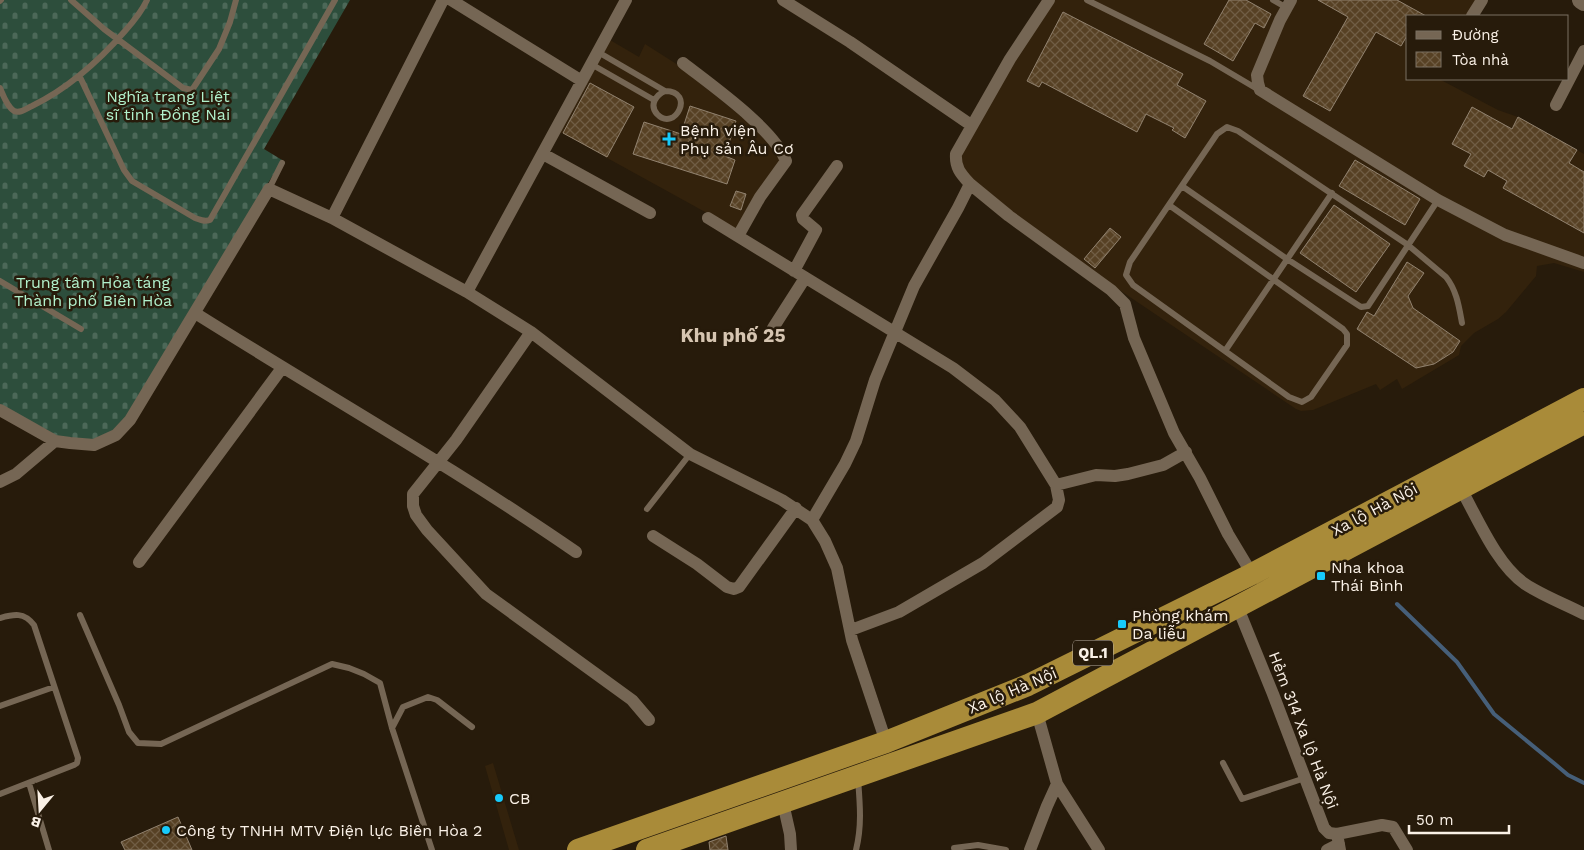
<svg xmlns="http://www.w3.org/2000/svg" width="1584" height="850" font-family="'Work Sans',sans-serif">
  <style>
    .built { fill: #33220c }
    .cemetery { fill: url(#cemetery-stones) }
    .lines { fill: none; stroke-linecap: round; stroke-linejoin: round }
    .stream { stroke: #465f79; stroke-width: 4 }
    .building { fill: url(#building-cross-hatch); stroke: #91826f }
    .lane { stroke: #756654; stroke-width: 6 }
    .street { stroke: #756654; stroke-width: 12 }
    .secondary { stroke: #756654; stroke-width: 18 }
    .highway { stroke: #a98b39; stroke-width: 22 }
    .poi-dot { fill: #17cafb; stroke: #271b0b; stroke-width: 2 }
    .labels { text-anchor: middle; stroke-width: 5; stroke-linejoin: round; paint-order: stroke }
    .shield { fill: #271b0b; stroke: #bbb1a5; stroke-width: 1 }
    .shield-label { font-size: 15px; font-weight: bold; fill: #faf1e7 }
    .park-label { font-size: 16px; fill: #b1f1cc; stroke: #271b0b }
    .poi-label { font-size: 16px; fill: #faf1e7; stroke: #271b0b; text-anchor: start }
    .street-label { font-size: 16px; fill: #faf1e7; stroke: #271b0b }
    .quarter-label { font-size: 19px; font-weight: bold; fill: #d6c5b1; stroke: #271b0b }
  </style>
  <defs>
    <pattern id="cemetery-stones" width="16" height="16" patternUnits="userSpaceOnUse" patternTransform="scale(1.25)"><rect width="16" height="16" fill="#2d4e3c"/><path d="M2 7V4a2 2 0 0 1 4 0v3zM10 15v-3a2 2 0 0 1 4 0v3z" fill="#4c6858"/></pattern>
    <pattern id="building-cross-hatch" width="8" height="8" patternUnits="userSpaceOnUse" patternTransform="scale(1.25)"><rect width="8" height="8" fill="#574124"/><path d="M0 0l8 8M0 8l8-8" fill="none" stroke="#705d44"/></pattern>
  </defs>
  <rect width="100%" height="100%" fill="#271b0b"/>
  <path class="built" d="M1055,0H1280L1292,7L1296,0H1477L1467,16H1408V79H1439L1498,110L1518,117L1584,154V272L1554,263L1537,266L1536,276L1506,312L1498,319L1474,333L1461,346L1459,355L1402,389L1397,379L1380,390L1376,384L1313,410L1301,411L1296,409L1115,287L1014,214L973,180L962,167L961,155L1013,63Z
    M610,40L639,57L645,44L678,65L754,127L773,146L781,161L736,229L560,132Z
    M493,763L513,830L519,850H509L485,766Z"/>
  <path class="cemetery" d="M0,0H350L264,149L282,160L126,418L114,430L93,440L59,437L0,404Z"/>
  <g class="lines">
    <path class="stream" d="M1397,604L1457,662L1494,714L1555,764L1568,775L1584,783"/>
  </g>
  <path class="building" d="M1229,0H1246L1271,14L1264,28L1255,23L1233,61L1204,44Z
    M1318,0H1397L1426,16H1408V34L1401,46L1376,32L1330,111L1303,96L1348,17Z
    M1063,12L1183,74L1177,85L1206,101L1185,138L1172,130L1174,128L1146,114L1137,132L1042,82L1039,87L1027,81Z
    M590,83L634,107L607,157L563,133Z
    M690,106L736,121L725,156L735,160L727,184L633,154L644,122L681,134Z
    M1472,107L1512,129L1518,117L1577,150L1569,163L1584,172V233L1503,188L1507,181L1488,170L1484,177L1464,166L1471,154L1452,144Z
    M1355,160L1420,199L1405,225L1339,186Z
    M736,191L746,194L741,210L730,206Z
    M1334,205L1390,244L1356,292L1300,253Z
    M1110,228L1121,237L1095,268L1084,259Z
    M1407,262L1424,273L1408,296L1413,308L1460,341L1453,352L1434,364L1416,368L1357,329L1367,312L1374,316Z
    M178,817L192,850H125L121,842Z
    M726,836L728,850H710L709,842Z"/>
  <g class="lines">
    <path class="lane" d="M71,0L104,29L183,88L192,90L219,49L230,22L236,0
      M1087,0L1210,61L1259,90
      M1273,0L1287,8
      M0,1L1,0
      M598,52L665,91C696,91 675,133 657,114C649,105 656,95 665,91
      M591,64L654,100
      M80,77L124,170L132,181L195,218C201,220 204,222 210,220L335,0
      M0,88C3,95 7,107 14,111C20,114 27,108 32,106C69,88 98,62 125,31C133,22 142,11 147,0
      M1182,186L1287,259L1361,307L1368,306L1438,200
      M269,189L282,163
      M1169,205L1343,329L1347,334V345L1311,397L1302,402L1289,397L1133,285L1126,275L1130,262L1217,134L1227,127L1238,131L1408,245L1446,277C1457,291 1459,307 1462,323
      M0,281L81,329
      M1225,351L1332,193
      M647,509L690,454
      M80,615L119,705L129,732L138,743L161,744L332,664L349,668L364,674L380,683L392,728L432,850
      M0,618C14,614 24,612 34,625L78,758L77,763L74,765L0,794
      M0,706L54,687
      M392,728L403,707L428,697L437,700L472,727
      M1223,763L1242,799L1305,778
      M29,783L49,850
      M954,848L978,845L1006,850
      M856,850C862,826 860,804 858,779"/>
    <path class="street" d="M451,0L582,81
      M783,0L850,42L971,125
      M1291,0L1280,20L1257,75L1258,83L1260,90L1438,200L1505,235L1584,263
      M1472,16L1482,0
      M683,63C711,85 774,129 786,161L760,197L738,236
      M1556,105L1584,51
      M543,154L650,213
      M970,184L1009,216L1111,290L1125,304L1134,338L1174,433L1200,478L1228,534L1252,574
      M332,218L443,0
      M708,218L953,368L995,400L1020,427L1056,485L1059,500L1057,507L983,563L899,612L851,630
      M794,271L816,230L803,219L802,215L837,166
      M467,292L626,0
      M195,313C322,393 453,467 576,552
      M773,328L805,278
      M531,332L456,440L413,494V506L416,515L427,530L486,594L632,700L649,720
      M0,410L55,441L70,443L94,445L116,435L130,420L269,189L332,218L467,292L531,332L690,454L782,500L812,520L825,541L837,568L852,640L886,742
      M0,482L16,474L55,441
      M1056,485L1096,475L1115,476L1128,474L1163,465L1186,452
      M1461,489C1478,519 1497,565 1525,584C1543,596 1565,604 1584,614
      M812,520L845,464L856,441L875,380L914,286L958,208L970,184C961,174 955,168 956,154L1010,59L1049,0
      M653,536L697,564L727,587L734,589L739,587L796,508
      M139,562L282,368
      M1238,608L1273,694L1324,828L1329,833L1337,834L1382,825L1393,827L1407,850
      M1057,784L1099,850
      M783,803L790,834L791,850
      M1337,834L1340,850
      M1030,850L1047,806L1057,784L1037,713
      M1327,850L1339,844"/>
    <path class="secondary" d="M1581,0L1584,2"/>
    <path class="highway" d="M578,850L886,742L1028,685L1252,574L1584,399
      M647,850L1037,713L1584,423"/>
  </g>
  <g class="poi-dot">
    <path d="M666.5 131.5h5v5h5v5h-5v5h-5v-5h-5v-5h5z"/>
    <rect x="1316" y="571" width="10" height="10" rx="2.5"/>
    <rect x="1117" y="619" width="10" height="10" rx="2.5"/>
    <circle cx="499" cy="798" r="5"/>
    <circle cx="166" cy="830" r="5"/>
  </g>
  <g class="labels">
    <rect class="shield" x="1073" y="640.5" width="40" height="25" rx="4"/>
    <g class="shield-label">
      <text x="1093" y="658">QL.1</text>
    </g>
    <g class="park-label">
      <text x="168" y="102">Nghĩa trang Liệt<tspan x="168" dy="18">sĩ tỉnh Đồng Nai</tspan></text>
      <text x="93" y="288">Trung tâm Hỏa táng<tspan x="93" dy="18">Thành phố Biên Hòa</tspan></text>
    </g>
    <g class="poi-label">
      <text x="680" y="136">Bệnh viện<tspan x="680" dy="18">Phụ sản Âu Cơ</tspan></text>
      <text x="1331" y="573">Nha khoa<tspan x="1331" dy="18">Thái Bình</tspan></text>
      <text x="1132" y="621">Phòng khám<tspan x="1132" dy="18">Da liễu</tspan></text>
      <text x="509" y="804">CB</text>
      <text x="176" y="836">Công ty TNHH MTV Điện lực Biên Hòa 2</text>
    </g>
    <g class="street-label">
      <text transform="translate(1374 509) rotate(-28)" y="6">Xa lộ Hà Nội</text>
      <text transform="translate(1012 690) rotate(-23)" y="6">Xa lộ Hà Nội</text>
      <text transform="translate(1304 730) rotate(69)" y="6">Hẻm 314 Xa lộ Hà Nội</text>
    </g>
    <g class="quarter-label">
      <text x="733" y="342">Khu phố 25</text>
    </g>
  </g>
  <rect x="1406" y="15" width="162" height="65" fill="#271b0b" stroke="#7b7163"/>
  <rect x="1416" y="31" width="25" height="8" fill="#756654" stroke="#7b7163"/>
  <text x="1452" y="40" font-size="15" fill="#faf1e7">Đường</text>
  <rect x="1416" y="52" width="25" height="15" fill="url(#building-cross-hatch)" stroke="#7b7163"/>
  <text x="1452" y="65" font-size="15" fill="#faf1e7">Tòa nhà</text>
  <g transform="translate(40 810) rotate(198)" stroke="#271b0b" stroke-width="4" paint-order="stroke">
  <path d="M0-4L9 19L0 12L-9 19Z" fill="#faf1e7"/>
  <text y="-8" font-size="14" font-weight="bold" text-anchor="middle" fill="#faf1e7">B</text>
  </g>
  <path d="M1409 825v8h100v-8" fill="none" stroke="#faf1e7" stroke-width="2.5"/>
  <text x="1416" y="825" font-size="15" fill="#faf1e7" stroke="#271b0b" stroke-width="4" paint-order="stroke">50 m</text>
</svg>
